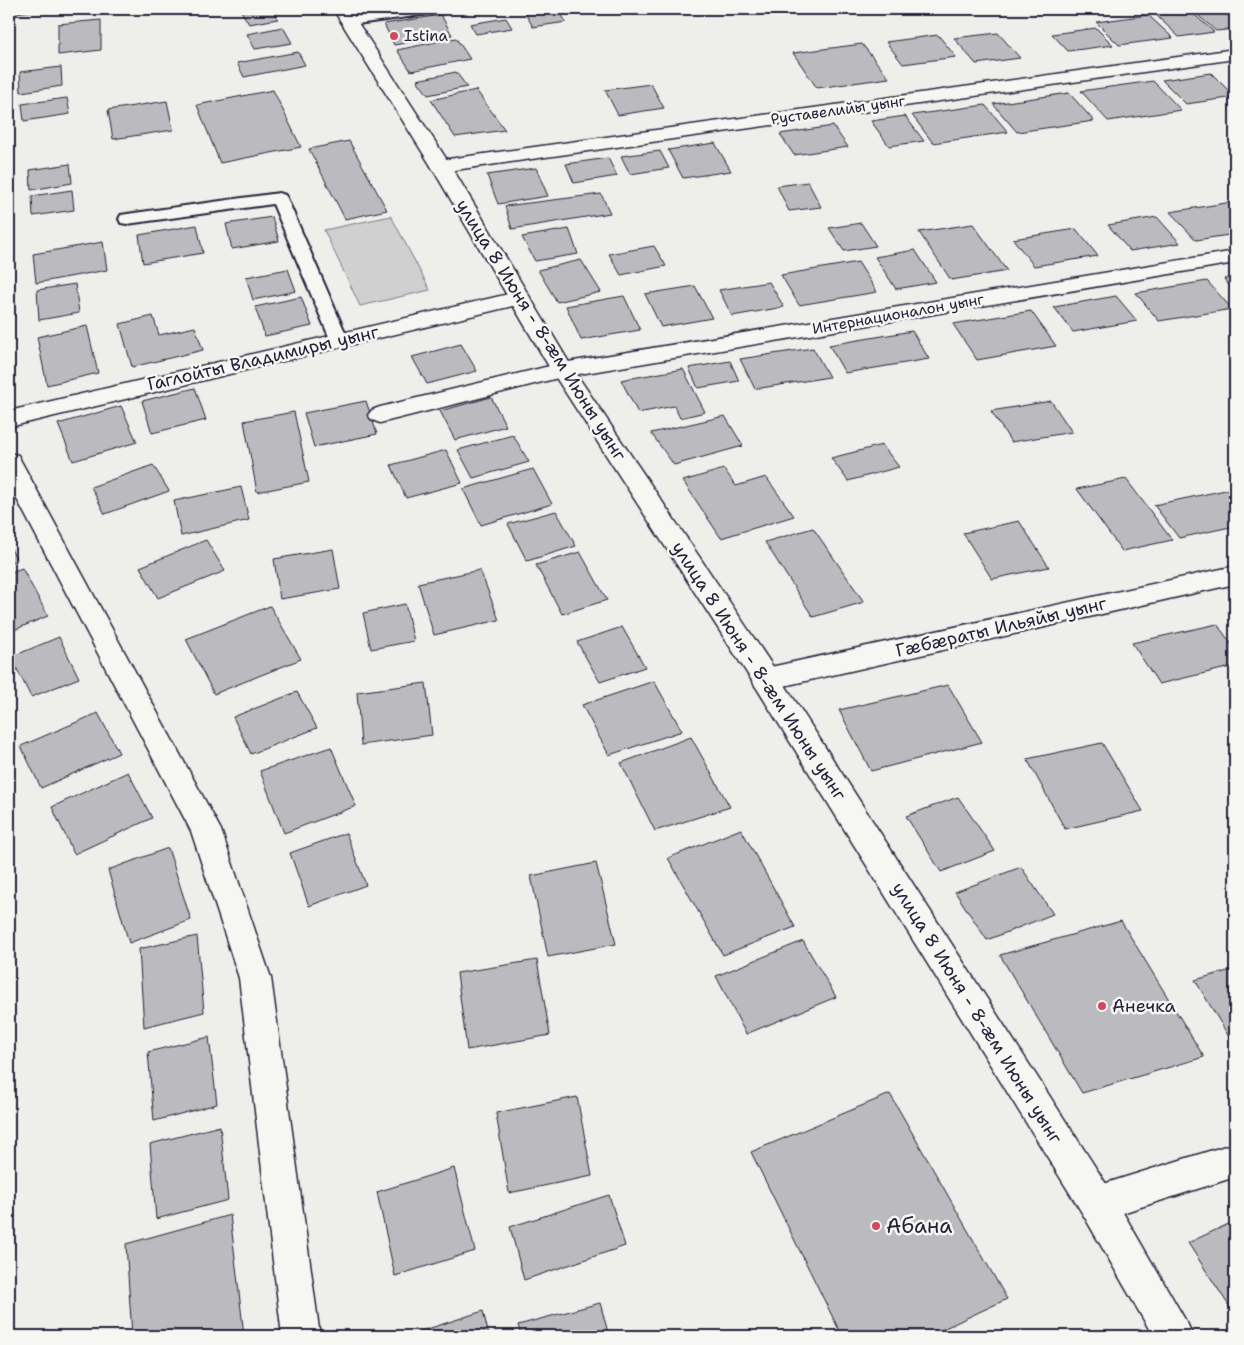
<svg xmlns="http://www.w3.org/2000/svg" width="1244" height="1345" font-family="'Shantell Sans',sans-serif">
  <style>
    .green { fill: #d0d0d1; stroke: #797986 }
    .building { fill: #bbbbbf; stroke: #22223b }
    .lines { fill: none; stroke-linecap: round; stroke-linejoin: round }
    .service-casing { stroke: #22223b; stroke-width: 4 }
    .minor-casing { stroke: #22223b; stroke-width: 3 }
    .tertiary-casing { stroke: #22223b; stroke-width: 3 }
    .trunk-casing { stroke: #22223b; stroke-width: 3 }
    .service { fill: #f6f6f2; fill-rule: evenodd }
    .minor { fill: #f6f6f2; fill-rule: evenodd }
    .tertiary { fill: #f6f6f2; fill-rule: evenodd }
    .trunk { fill: #f6f6f2; fill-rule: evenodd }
    .poi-dot { fill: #d1495b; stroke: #f6f6f2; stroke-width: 2 }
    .labels { text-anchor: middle; stroke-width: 5; stroke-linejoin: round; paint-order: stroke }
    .far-poi-label { font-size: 15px; fill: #22223b; stroke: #f6f6f2; text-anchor: start }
    .far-street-label { font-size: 15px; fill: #22223b; stroke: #f6f6f2 }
    .street-label { font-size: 18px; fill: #22223b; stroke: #f6f6f2 }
    .poi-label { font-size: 18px; fill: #22223b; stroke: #f6f6f2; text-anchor: start }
    .near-poi-label { font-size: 21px; fill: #22223b; stroke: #f6f6f2; text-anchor: start }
  </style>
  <rect width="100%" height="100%" fill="#eeeeeb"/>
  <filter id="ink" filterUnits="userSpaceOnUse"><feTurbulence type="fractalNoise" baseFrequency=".02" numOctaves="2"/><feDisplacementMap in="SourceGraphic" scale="10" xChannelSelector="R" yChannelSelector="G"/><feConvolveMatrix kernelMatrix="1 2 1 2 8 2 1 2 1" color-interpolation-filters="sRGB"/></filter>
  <g filter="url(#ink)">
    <path class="green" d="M391,216L430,290L360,306L324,230Z"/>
    <path class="building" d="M14,9H50L14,13Z
      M252,9H272L278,19L249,24L241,11Z
      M523,9H558L566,22L533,27Z
      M594,9H626L597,13Z
      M1191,9H1231L1235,12V29L1216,31Z
      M1189,10L1214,32L1179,37L1155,14Z
      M441,15L452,35L394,45L384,24Z
      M1148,15L1173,38L1119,45L1096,22Z
      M506,18L512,28L476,34L470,24Z
      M101,20V50L58,55V24Z
      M283,27L292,43L255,49L247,34Z
      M1096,28L1113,45L1068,51L1052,34Z
      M998,33L1020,58L976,64L954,38Z
      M938,35L956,57L903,64L886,42Z
      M456,38L470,59L411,71L397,50Z
      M862,44L889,78L817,88L793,53Z
      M298,52L305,65L244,77L237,63Z
      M61,67L62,86L21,92L20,72Z
      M456,72L467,87L428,95L417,80Z
      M1211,73L1235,97L1186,104L1162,80Z
      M1153,81L1181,110L1108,121L1081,91Z
      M651,84L664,108L618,115L605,90Z
      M273,90L301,147L220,163L197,105Z
      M476,90L505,130L455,137L431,100Z
      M1069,93L1094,121L1017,132L993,104Z
      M67,98L70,114L24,121L22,104Z
      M167,101L173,130L113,139L108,110Z
      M985,105L1008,132L933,143L912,115Z
      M905,116L924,141L889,146L871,121Z
      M833,126L848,147L794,155L780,134Z
      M349,141L387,210L345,219L309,149Z
      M715,143L731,171L683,178L668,150Z
      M660,151L669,168L630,174L621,156Z
      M608,158L617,176L574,183L566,164Z
      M70,164L72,183L31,190L30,170Z
      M536,168L548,196L498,204L487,175Z
      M808,182L821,207L789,211L777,186Z
      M72,190L74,210L33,216L32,196Z
      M601,194L610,213L512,229L505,206Z
      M1232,202L1235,205V234L1196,240L1170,212Z
      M272,217L279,241L232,249L226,224Z
      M1157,217L1180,243L1130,251L1108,225Z
      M861,223L876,246L844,251L829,228Z
      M973,224L1007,271L951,280L919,232Z
      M197,225L203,253L143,263L139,235Z
      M569,229L578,254L535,261L522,237Z
      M1076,229L1098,256L1034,266L1013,239Z
      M103,242L107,270L36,283L33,254Z
      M654,246L666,266L621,275L609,254Z
      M915,250L936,282L896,289L875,257Z
      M581,260L601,292L557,302L538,270Z
      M858,262L877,292L799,305L781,275Z
      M288,269L296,291L253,300L246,277Z
      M1235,277V292L1224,279Z
      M1207,281L1232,309L1159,321L1136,293Z
      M769,282L784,307L732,316L719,290Z
      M75,284L79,313L39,320L37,290Z
      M695,286L712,318L661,327L645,294Z
      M624,296L640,330L581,340L566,306Z
      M1116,296L1137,321L1073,332L1054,307Z
      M301,297L312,326L265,336L255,307Z
      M1031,311L1056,346L977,360L953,324Z
      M153,316L159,335L195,327L203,350L132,367L120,324Z
      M87,326L98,373L47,385L37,337Z
      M912,331L929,359L845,373L829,345Z
      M461,344L477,371L427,384L412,357Z
      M813,348L829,377L755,389L740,359Z
      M730,361L739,381L698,388L689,368Z
      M683,369L705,412L680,418L674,406L638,413L621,380Z
      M195,388L206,420L152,433L142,401Z
      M491,397L506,426L455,440L440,411Z
      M366,401L377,434L314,447L304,413Z
      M1051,401L1072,432L1011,442L991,411Z
      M121,406L137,442L73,461L58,424Z
      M294,412L309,482L257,492L244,421Z
      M725,416L743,446L674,465L651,433Z
      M513,435L529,462L473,478L458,450Z
      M882,445L899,467L848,481L831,458Z
      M446,450L462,483L406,498L391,465Z
      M153,465L169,491L105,514L91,487Z
      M533,469L552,504L481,525L463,489Z
      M724,469L736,486L766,477L794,516L721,538L683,481Z
      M1126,479L1172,540L1122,551L1077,489Z
      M241,487L249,520L181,536L174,501Z
      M1235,488V526L1179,538L1154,505Z
      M556,511L576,546L527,561L508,524Z
      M1019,521L1049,567L992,579L963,533Z
      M813,528L864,602L813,617L765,542Z
      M206,540L225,571L158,598L140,567Z
      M9,545L17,560L9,563Z
      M333,549L340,589L280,599L274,559Z
      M580,552L607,600L562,614L536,565Z
      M22,568L48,616L9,632V573Z
      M480,570L499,620L434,635L418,583Z
      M405,604L414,641L371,649L363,613Z
      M270,606L301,659L214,694L186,639Z
      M1217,624L1235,649V666L1159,684L1132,643Z
      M622,627L645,667L600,682L577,642Z
      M59,637L79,678L31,697L11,657Z
      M654,681L682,731L609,755L582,705Z
      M426,683L432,735L361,745L357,692Z
      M948,685L982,742L871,771L839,710Z
      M297,692L317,728L251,754L233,717Z
      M98,713L119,753L41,788L21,746Z
      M691,737L730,807L655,831L621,763Z
      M1102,743L1143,811L1065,829L1027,759Z
      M331,747L356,806L284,833L260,771Z
      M128,772L152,818L74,854L52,807Z
      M958,797L995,851L941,872L906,816Z
      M741,829L795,927L723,955L668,858Z
      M346,833L366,885L309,906L290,853Z
      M168,848L191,920L129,943L108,870Z
      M596,863L616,944L548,957L531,876Z
      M1021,867L1053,914L987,940L955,892Z
      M1121,921L1204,1057L1082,1093L1000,955Z
      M197,936L204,1012L144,1027L139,949Z
      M803,941L836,997L746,1034L716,976Z
      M537,960L550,1035L467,1050L457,973Z
      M1235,969V1047L1195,980Z
      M209,1037L217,1104L154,1121L148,1052Z
      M890,1094L1007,1299L928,1336H842L751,1152Z
      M577,1097L592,1176L509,1193L496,1113Z
      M220,1126L228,1200L156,1219L150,1144Z
      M454,1168L475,1251L395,1276L377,1192Z
      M609,1195L625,1246L524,1280L510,1227Z
      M230,1215L244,1335L132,1336L126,1244Z
      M1235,1221V1315L1188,1243Z
      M600,1303L609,1336H521L518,1325Z
      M483,1311L489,1336H406Z"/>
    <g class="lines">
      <defs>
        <path id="service" d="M408,9H443L436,13L350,25L343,21L350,17Z
          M279,193L285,195L287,198L348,339L345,343L339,345L333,343L330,339L273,204L127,224L121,223L119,219L121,215L127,214Z"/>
        <path id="minor" d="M1235,49V59L441,172L434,170L431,166L434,162L441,160Z
          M1235,251V263L562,377L380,423L372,420L368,415L372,410L380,407L562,363Z
          M517,292L525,293L528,298L525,303L9,427V411Z
          M1235,566V584L766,690L756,687L752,679L756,671L766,668Z
          M1235,1143V1177L1097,1221L1084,1216L1079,1203L1084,1190Z"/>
        <path id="tertiary" d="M9,453L18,455L21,461L221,830L271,978L320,1336H282L239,978L191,831L9,484Z"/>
        <path id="trunk" d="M333,9H349L451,166L573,369L776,671L1110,1190L1187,1323L1193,1336H1153L1084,1216L756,687L551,370L431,166Z"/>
      </defs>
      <use href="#service" class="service-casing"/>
      <use href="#minor" class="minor-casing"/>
      <use href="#tertiary" class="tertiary-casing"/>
      <use href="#trunk" class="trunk-casing"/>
      <use href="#service" class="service"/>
      <use href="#minor" class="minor"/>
      <use href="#tertiary" class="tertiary"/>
      <use href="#trunk" class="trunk"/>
    </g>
  </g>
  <g class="poi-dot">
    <circle cx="394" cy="36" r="5"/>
    <circle cx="1102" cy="1006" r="5"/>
    <circle cx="876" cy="1226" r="5"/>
  </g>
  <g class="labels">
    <g class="far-poi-label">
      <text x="404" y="41">Istina</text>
    </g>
    <g class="far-street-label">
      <text transform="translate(838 110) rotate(-8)" y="5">Руставелийы уынг</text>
      <text transform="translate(898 314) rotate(-10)" y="5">Интернационалон уынг</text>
    </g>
    <g class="street-label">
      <text transform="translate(541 330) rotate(58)" y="6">улица 8 Июня - 8-ӕм Июны уынг</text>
      <text transform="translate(263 358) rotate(-13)" y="6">Гаглойты Владимиры уынг</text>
      <text transform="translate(1001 627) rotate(-13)" y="6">Гæбæраты Ильяйы уынг</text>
      <text transform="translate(759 671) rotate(57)" y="6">улица 8 Июня - 8-ӕм Июны уынг</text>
      <text transform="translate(977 1013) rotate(58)" y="6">улица 8 Июня - 8-ӕм Июны уынг</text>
    </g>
    <g class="poi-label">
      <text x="1112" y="1012">Анечка</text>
    </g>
    <g class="near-poi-label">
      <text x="886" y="1233">Абана</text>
    </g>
  </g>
  <rect width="1244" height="1345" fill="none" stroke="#f6f6f2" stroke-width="30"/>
  <rect x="15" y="15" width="1214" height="1315" fill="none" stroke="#22223b" stroke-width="2" filter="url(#ink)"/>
</svg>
